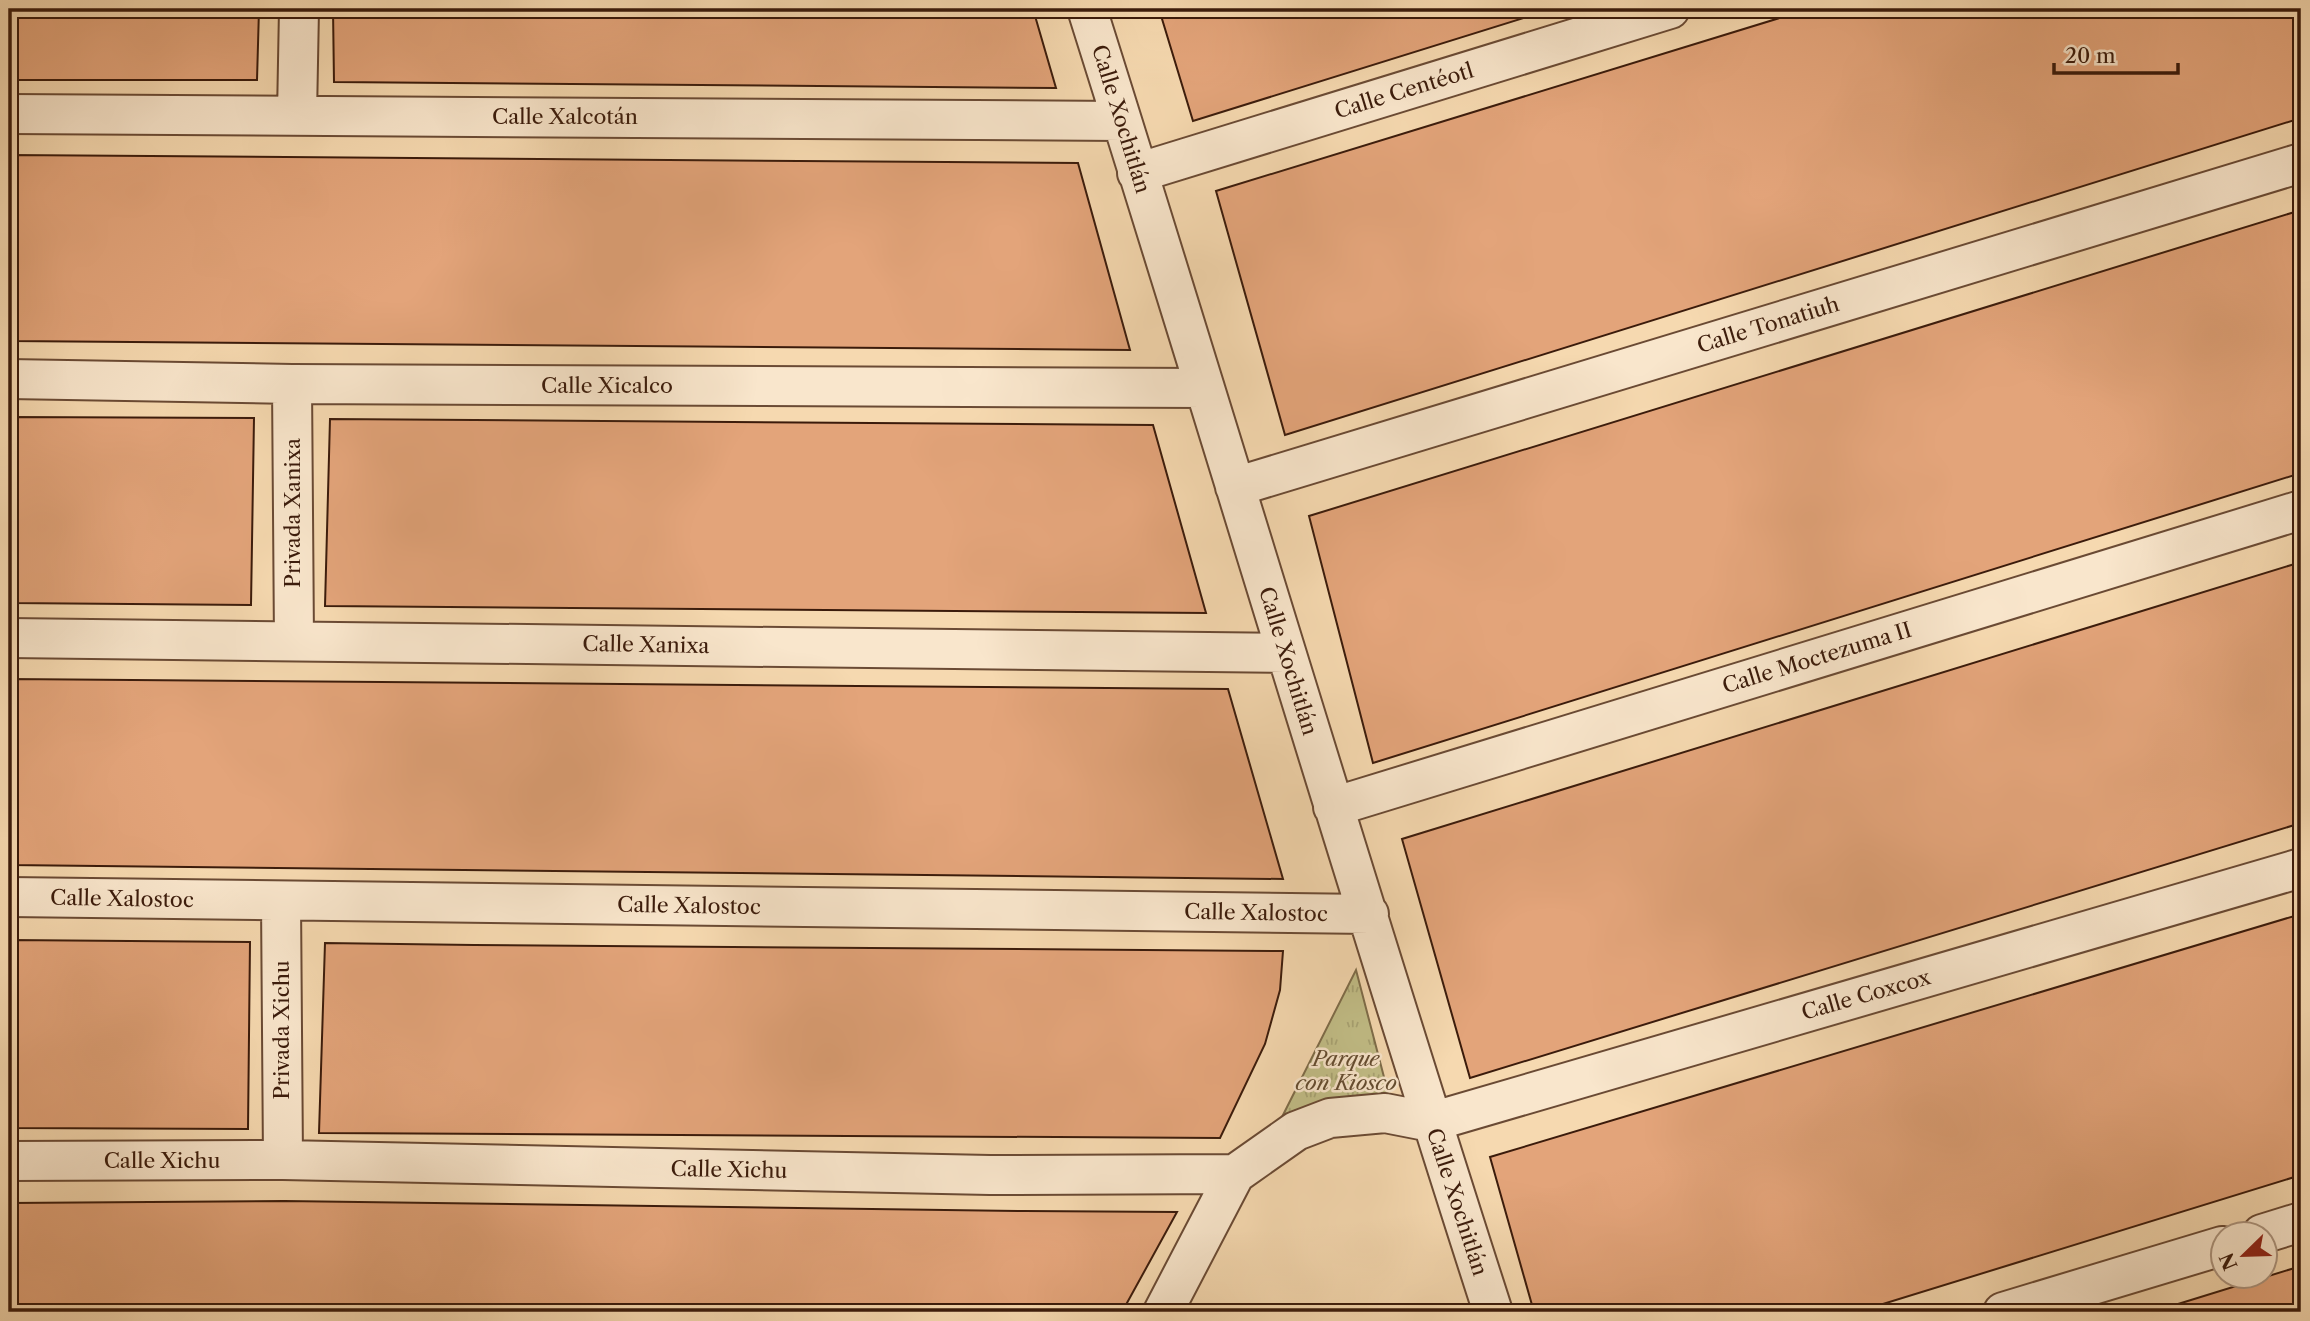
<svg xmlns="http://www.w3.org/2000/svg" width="2310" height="1321" font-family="'Libre Caslon Text',serif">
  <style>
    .park { fill: url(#park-tufts); stroke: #7e6c49; stroke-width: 2 }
    .building { fill: #e3a47a; stroke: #3b1b0b; stroke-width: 2 }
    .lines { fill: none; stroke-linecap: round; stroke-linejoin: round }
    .minor-casing { stroke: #6a4a34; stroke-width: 42 }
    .minor { stroke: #f9e6cc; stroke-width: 38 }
    .labels { text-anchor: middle; stroke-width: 5; stroke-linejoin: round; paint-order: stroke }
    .street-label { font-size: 21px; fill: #3b1b0b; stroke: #f9e6cc }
    .park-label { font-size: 21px; font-style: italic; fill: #644c30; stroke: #f9e6cc }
  </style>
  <defs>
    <pattern id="park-tufts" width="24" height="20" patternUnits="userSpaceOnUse" patternTransform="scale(1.75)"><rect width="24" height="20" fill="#c2be87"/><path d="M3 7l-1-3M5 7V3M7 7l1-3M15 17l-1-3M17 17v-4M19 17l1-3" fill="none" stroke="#a8a373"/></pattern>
  </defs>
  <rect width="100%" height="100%" fill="#f6d9b0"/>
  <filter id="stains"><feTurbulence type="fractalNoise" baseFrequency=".00286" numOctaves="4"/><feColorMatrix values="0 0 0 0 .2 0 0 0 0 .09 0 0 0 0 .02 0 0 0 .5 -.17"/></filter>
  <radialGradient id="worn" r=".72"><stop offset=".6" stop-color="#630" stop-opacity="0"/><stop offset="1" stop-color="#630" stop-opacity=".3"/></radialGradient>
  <path class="park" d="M1356,970L1390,1100L1281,1119Z"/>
  <path class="building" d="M9,9H259L257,80H9Z
    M333,9H1033L1056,88L334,82Z
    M1159,9H1526L1527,17L1193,121Z
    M1809,9H2301V118L1285,435L1216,191Z
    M9,155L1078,163L1130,350L9,341Z
    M2301,210V473L1373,763L1309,516Z
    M9,417L254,418L251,605L9,603Z
    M330,419L1153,425L1206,613L325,606Z
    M2301,562V823L1470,1078L1402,839Z
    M9,679L1228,689L1283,879L9,865Z
    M2301,914V1175L1857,1312H1534L1490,1157Z
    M9,940L250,942L248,1129L9,1128Z
    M325,943L474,945L1283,951L1280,990L1265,1044L1220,1138L319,1133Z
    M284,1201L1025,1211L1177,1212L1122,1312H9V1203Z
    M2301,1266V1312H2179L2178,1304Z"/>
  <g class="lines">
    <defs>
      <path id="minor" d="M1087,9C1224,443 1353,879 1493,1312
        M9,114L1122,121
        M297,115L299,9
        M1137,173L1670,9
        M9,379L292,384L1205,388
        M292,384L294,641
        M1235,487L2301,163
        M9,638L1284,653
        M1333,807L2301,510
        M9,897L1369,914
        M281,901L283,1160
        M9,1161L283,1160L990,1175L1235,1174L1296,1131L1330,1118L1385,1113L1431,1122L2301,868
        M2262,1234L2301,1222
        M1163,1312L1235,1174
        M2003,1312L2222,1246"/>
    </defs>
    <use href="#minor" class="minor-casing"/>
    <use href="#minor" class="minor"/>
  </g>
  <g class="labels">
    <g class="street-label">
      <text transform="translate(1404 91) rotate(-17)" y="7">Calle Centéotl</text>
      <text x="565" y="124">Calle Xalcotán</text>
      <text transform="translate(1121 119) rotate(73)" y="7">Calle Xochitlán</text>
      <text transform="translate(1768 325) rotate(-17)" y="7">Calle Tonatiuh</text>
      <text x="607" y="393">Calle Xicalco</text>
      <text transform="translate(293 513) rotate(-90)" y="7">Privada Xanixa</text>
      <text transform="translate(646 645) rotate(1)" y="7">Calle Xanixa</text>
      <text transform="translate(1817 658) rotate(-17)" y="7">Calle Moctezuma II</text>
      <text transform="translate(1288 661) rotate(73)" y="7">Calle Xochitlán</text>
      <text transform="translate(122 899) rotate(1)" y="7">Calle Xalostoc</text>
      <text transform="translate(689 906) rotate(1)" y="7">Calle Xalostoc</text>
      <text transform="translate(1256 913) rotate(1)" y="7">Calle Xalostoc</text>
      <text transform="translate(1866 995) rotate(-16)" y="7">Calle Coxcox</text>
      <text transform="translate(282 1030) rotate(-90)" y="7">Privada Xichu</text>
      <text x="162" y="1168">Calle Xichu</text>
      <text transform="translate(729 1170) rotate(1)" y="7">Calle Xichu</text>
      <text transform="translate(1457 1202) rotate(72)" y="7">Calle Xochitlán</text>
    </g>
    <g class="park-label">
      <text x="1346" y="1066">Parque<tspan x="1346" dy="24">con Kiosco</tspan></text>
    </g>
  </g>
  <rect width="2310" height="1321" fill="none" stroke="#f6d9b0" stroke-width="35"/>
  <rect x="10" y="10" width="2289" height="1300" fill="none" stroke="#3b1b0b" stroke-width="3.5"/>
  <rect x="18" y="18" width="2275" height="1286" fill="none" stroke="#3b1b0b" stroke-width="2"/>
  <g transform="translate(2244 1255) rotate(247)"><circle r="33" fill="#f9e6cc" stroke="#ad957f" stroke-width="2"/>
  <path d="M0-5L12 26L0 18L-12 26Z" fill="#8f2418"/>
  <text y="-10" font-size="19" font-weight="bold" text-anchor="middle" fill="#3b1b0b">N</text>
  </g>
  <path d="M2054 63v10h124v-10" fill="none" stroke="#3b1b0b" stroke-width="3.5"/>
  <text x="2065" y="63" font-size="21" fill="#3b1b0b" stroke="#f9e6cc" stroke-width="5" paint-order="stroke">20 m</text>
  <rect width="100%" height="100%" filter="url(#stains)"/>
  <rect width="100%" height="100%" fill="url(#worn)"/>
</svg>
